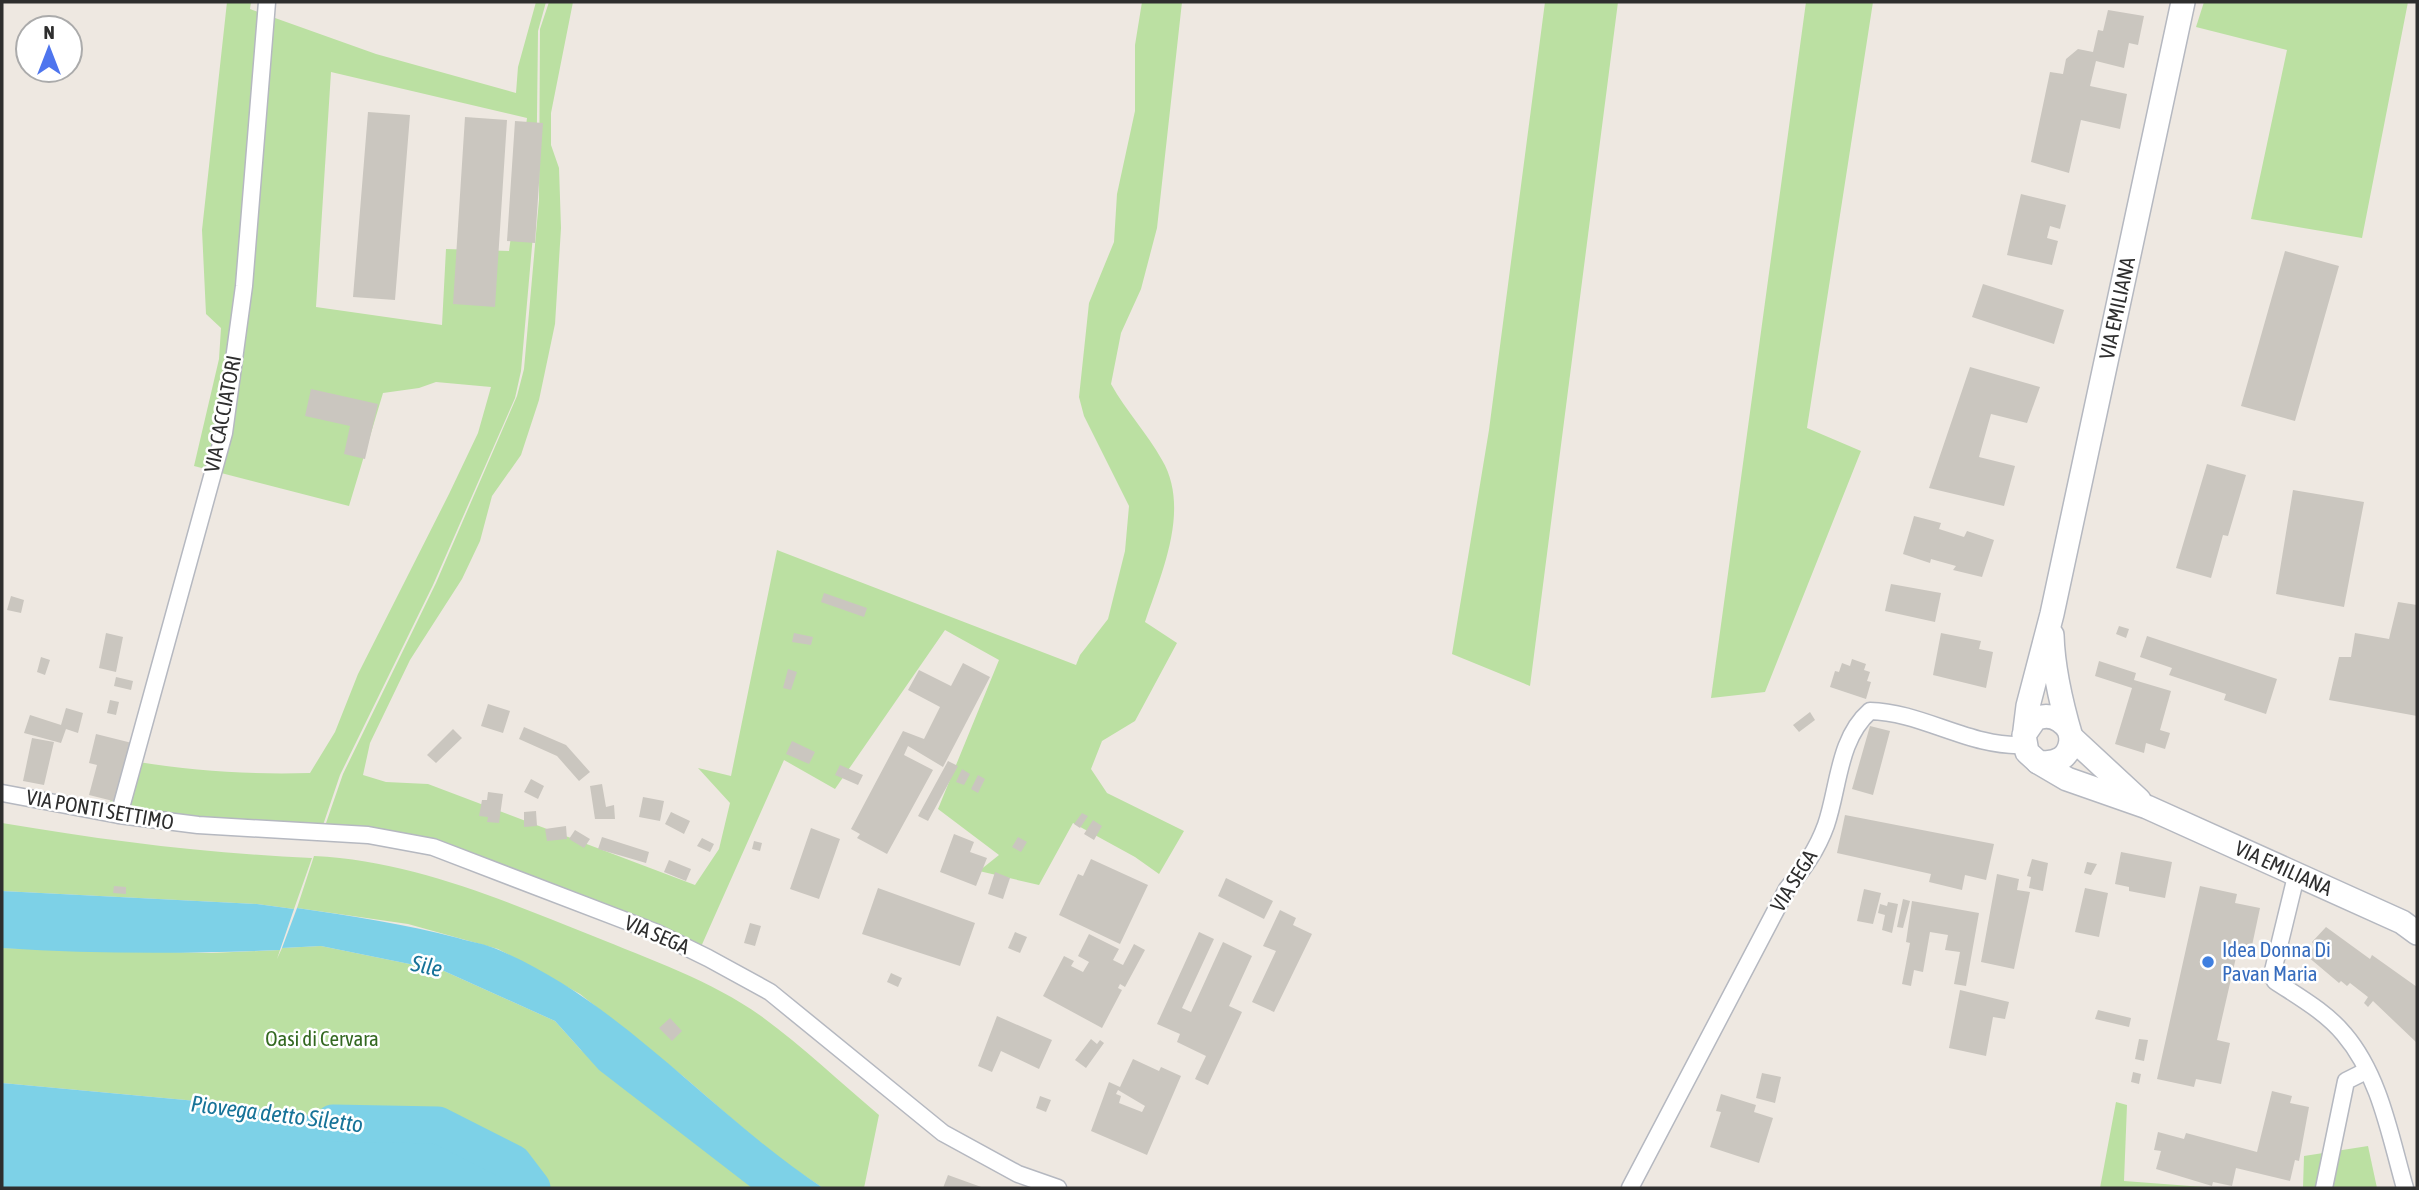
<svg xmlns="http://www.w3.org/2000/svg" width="2419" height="1190" font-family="'Asap Condensed',sans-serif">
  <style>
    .green { fill: #bbe0a2; fill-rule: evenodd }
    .water { fill: #7dd1e7 }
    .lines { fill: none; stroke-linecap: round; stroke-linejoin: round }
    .river { stroke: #7dd1e7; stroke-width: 37 }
    .building { fill: #cac6bf; fill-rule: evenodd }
    .street-casing { stroke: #b5b8c0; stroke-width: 19 }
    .secondary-casing { stroke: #b5b8c0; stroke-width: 26 }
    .street { stroke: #fff; stroke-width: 16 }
    .secondary { stroke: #fff; stroke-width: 23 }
    .shop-dot { fill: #3f7fe0; stroke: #fff; stroke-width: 2.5 }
    .labels { text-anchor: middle; stroke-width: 5; stroke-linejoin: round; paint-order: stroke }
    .street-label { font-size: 21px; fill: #2e2e2e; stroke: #fff }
    .shop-label { font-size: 21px; fill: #366cbe; stroke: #fff; text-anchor: start }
    .park-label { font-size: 21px; fill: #336820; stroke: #fff }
    .water-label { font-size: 23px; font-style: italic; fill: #177398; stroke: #fff }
  </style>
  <rect width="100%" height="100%" fill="#eee8e1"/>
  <path class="green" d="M227,2H251L250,9L376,54L516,93L518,67L536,2H546L538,31L536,201L521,371L515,398L433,585L340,775L322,828L111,811L109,781L115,758C181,770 244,775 310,773L335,732L358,674L449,494L478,433L491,387L436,382L419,388L383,393L349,506L194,466L219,359L221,328L206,314L202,230ZM331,72L527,118L509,251L446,249L442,325L316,307Z
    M549,2H573L551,113V145L559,168L561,228L555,324L539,400L521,455L492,496L480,541L462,579L410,660L370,743L363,775L386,782L428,784L695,885L719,849L730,803L698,768L731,776L777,550L1076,665L1080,655L1108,619L1125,551L1129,506L1084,416L1079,397L1089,303L1114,242L1117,194L1135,111V45L1142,2H1182L1157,228L1141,289L1121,333L1111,384C1126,411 1147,433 1162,460C1191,509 1161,574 1145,622L1177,643L1135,721L1102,741L1091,769L1107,793L1184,831L1159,874L1135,857L1073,823L1039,885L979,871L999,855L938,809L999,660L945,630L835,789L784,760L700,949L479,859L325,826L343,774L436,583L517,396L524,369L539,200L540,29Z
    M1545,2H1618L1530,686L1452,654L1489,430Z
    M1806,2H1873L1807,428L1861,451L1765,692L1711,698Z
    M2204,2H2408L2362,238L2251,219L2287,50L2196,27Z
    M2,823C108,841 204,853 312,858L294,909L257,904L2,891Z
    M314,856C414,861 502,900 593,936C649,959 712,981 761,1016C802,1046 840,1082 879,1115L864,1188H823L775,1156L684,1077L580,994L498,949L408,924L297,908Z
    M321,946L444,971L555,1021L581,1050L756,1188H492L467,1154L408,1125H345L220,1101L218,1103L2,1083V948L211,953L280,950L277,959L282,948Z
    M2116,1102L2127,1105L2124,1181L2217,1188H2100Z
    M2368,1146L2377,1188H2303L2304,1156Z"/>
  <path class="water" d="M2,891L257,904L294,909L280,950C187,954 94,954 2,948Z
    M297,908C351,916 405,924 458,938C471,942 486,944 499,950C623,1003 712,1115 823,1188H752L599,1070L555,1021L444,971L321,946L282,948Z
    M2,1083L218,1103L384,1126L455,1141L495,1166L509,1188H2Z"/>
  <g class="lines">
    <path class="river" d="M333,1123L438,1125L513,1163L532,1188"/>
  </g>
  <path class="building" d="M2108,10L2144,16L2138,45L2129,43L2124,68L2096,61L2090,86L2127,94L2120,129L2081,120L2069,173L2031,162L2050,72L2063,74L2066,59L2078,49L2093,52L2098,30L2103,31Z
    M368,112L410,115L395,300L353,297Z
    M465,117L507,120L495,307L453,304Z
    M515,121L543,123L535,243L507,241Z
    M2021,194L2066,205L2060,229L2050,226L2047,238L2058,241L2052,265L2007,255Z
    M2285,251L2339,266L2295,421L2241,406Z
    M1983,284L2064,310L2054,344L1972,317Z
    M1970,367L2040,387L2027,423L1991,414L1979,457L2015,466L2004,506L1929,488Z
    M311,389L378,404L365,459L344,454L350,426L305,416Z
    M2207,464L2246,475L2228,536L2223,535L2211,578L2176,568Z
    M2293,490L2364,502L2344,607L2276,594Z
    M1914,516L1941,523L1939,529L1964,537L1967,531L1994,540L1982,577L1953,570L1956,566L1931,559L1930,563L1903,554Z
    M1891,584L1941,593L1935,622L1885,611Z
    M824,593L867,608L864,617L821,602Z
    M11,596L24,600L21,613L7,610Z
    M2398,602L2417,605V716L2329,700L2339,657H2351L2355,633L2389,639Z
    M2119,626L2129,629L2126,638L2116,634Z
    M106,633L123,637L116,672L99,668Z
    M794,633L813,637L811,645L792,642Z
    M1941,633L1981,641L1979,649L1993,652L1986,688L1933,675Z
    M2147,636L2277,679L2266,714L2224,700L2226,694L2169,675L2172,668L2140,657Z
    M41,657L50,660L45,675L37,672Z
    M1852,659L1866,664L1864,670L1870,672L1867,681L1871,682L1866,699L1830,687L1835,671L1839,672L1842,663L1850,666Z
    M2099,661L2136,673L2134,680L2171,691L2160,730L2170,733L2165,749L2146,743L2144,753L2115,744L2132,688L2095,676Z
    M963,663L990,677L943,767L908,746L904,755L933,770L887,854L857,838L860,834L851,829L903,731L924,739L940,707L908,690L919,670L951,686Z
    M788,669L797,672L791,690L783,688Z
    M116,677L133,681L131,690L114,686Z
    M110,700L119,702L116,715L107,713Z
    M488,704L510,711L503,733L481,726Z
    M66,708L83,713L78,733L66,729L61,743L24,733L30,715L61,725Z
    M1810,712L1815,720L1799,732L1793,725Z
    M1870,726L1890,731L1873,795L1852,789Z
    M524,727L566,745L590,772L579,781L557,756L519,739Z
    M453,729L462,738L436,763L427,755Z
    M96,734L132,743L117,802L89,795L97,765L89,763Z
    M32,738L54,742L44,785L23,781Z
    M792,741L815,752L809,764L786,754Z
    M948,761L958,766L928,821L918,816Z
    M840,765L863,775L858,785L835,775Z
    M962,769L970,774L964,785L956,782Z
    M978,775L985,779L978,793L971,789Z
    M531,779L544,786L538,799L524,792Z
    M602,784L606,807L614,805L615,819H595L590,786Z
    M488,792L503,794L499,823L487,822L488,817L479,816L482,800H487Z
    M643,797L664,801L660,821L639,817Z
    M536,811L537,826L524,827V812Z
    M671,812L690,821L684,834L665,824Z
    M1082,813L1088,816L1080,828L1074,824Z
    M1845,815L1994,844L1986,880L1965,875L1962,890L1929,882L1931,874L1837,853Z
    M1093,820L1102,826L1094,840L1084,834Z
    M566,826L567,839L547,841L545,829Z
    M811,828L840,839L819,899L790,889Z
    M575,830L590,839L584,848L569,839Z
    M954,834L974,842L970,852L987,858L976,886L940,872Z
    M602,837L649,852L646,863L598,849Z
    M1018,837L1027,842L1021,852L1012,847Z
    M702,838L714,844L710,852L697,846Z
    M754,841L762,843L760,851L752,849Z
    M2121,852L2172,862L2165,898L2129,891V887L2115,884Z
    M1091,859L1148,885L1120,944L1059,915L1078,874L1083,876Z
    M2032,859L2048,863L2043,891L2029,888L2031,877L2027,876Z
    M669,860L691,869L686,881L664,872Z
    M2087,862L2097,864L2091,875L2084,873Z
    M995,872L1010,878L1003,899L988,894Z
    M1997,874L2019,879L2017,890L2030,892L2014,969L1981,962Z
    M1226,878L1273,901L1264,919L1218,896Z
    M114,886L126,887V894L113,893Z
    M2200,886L2237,894L2235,903L2260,908L2250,955L2237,953L2217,1040L2230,1043L2221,1084L2196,1079L2194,1087L2157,1079Z
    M878,888L975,923L960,966L862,934Z
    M2085,888L2108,893L2099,937L2075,932Z
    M1864,889L1881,893L1873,924L1857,921Z
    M1903,899L1910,901L1903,928L1897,927Z
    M1912,901L1979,913L1966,986L1954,984L1960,952L1945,950L1948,935L1930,932L1923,972L1914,970L1911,986L1902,984L1910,943L1906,942Z
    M1888,902L1898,904L1892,933L1882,930L1885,915L1878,913L1880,904L1887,906Z
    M1280,910L1296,918L1293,925L1312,934L1274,1012L1252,1002L1276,951L1263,946Z
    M750,923L761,926L755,946L744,943Z
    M2326,927L2370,959L2372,955L2417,987V1043L2373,1001L2368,1007L2364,1003L2368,997L2350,983L2347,986L2341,981L2339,983L2307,956L2315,946L2312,942Z
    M1015,932L1027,937L1020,953L1008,948Z
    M1199,932L1214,939L1182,1008L1191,1012L1223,942L1252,956L1229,1006L1242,1012L1208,1085L1195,1079L1206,1056L1177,1042L1180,1034L1157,1024Z
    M1089,934L1119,949L1113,960L1123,965L1134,944L1145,950L1125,987L1120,984L1118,988L1122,990L1102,1028L1043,996L1064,956L1074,961L1071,966L1083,972L1089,962L1078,956Z
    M891,973L902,978L898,987L887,982Z
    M1960,990L2009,1002L2005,1019L1993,1017L1986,1056L1949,1048Z
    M2098,1010L2131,1018L2129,1027L2095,1019Z
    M997,1016L1052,1040L1039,1069L1001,1051L992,1072L978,1066Z
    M670,1018L682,1031L672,1041L659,1028Z
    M1091,1039L1097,1044L1100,1040L1104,1043L1086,1068L1075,1060Z
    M2139,1039L2148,1040L2144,1061L2135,1059Z
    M1133,1059L1159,1071L1161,1067L1181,1076L1147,1155L1091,1131L1109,1082L1120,1087ZM1118,1090L1145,1106L1142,1112L1119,1103L1121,1096L1116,1094Z
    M2133,1072L2141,1074L2139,1084L2131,1082Z
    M1762,1073L1781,1077L1775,1103L1756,1098Z
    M2272,1091L2292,1096L2290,1103L2309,1107L2299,1161L2295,1160L2290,1181L2236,1168L2232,1186L2213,1182L2212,1186L2156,1169L2161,1151L2154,1150L2158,1132L2184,1139L2186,1133L2257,1152Z
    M1721,1094L1756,1105L1754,1112L1773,1118L1759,1163L1710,1147L1721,1112L1716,1111Z
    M1040,1096L1051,1100L1046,1112L1036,1108Z
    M948,1175L984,1188H943Z"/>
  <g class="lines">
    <defs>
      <path id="street" d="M2,793L119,815L198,825L368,835L433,847L655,932L708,958L770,992L943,1133L1018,1174L1058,1188
        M119,815L224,433L244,286L267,2
        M2297,872L2272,975L2275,981C2299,997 2326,1012 2344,1034C2380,1076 2390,1136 2405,1188
        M1630,1188L1787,889C1804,868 1817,850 1826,825C1839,787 1838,739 1870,711C1922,712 1971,748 2024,745
        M2324,1188L2346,1081L2366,1071"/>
      <g id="secondary">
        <path d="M2052,635C2053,670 2061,703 2071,737C2071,757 2057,765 2038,762L2027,752L2024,735L2035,719C2048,713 2061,718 2069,730"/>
        <path id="s1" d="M2025,730L2028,706L2052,614L2183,2"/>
        <path d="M2071,737L2139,800"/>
        <path id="s2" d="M2038,762L2067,779L2147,807L2402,922L2417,933"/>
      </g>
    </defs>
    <use href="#street" class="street-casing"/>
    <use href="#secondary" class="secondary-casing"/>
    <use href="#street" class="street"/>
    <use href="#secondary" class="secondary"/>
  </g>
  <circle class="shop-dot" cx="2208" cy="962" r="7"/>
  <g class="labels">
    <g class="street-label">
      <text dy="7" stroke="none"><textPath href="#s1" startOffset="432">VIA EMILIANA</textPath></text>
      <text transform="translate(223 414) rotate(-79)" y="7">VIA CACCIATORI</text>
      <text transform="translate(100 810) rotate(10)" y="7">VIA PONTI SETTIMO</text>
      <text dy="7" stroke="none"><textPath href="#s2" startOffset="268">VIA EMILIANA</textPath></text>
      <text transform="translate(1794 881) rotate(-58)" y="7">VIA SEGA</text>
      <text transform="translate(657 935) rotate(23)" y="7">VIA SEGA</text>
    </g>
    <g class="shop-label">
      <text x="2222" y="957">Idea Donna Di<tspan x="2222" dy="24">Pavan Maria</tspan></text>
    </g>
    <g class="park-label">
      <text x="322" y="1046">Oasi di Cervara</text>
    </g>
    <g class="water-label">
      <text transform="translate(427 966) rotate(12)" y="8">Sile</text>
      <text transform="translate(277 1114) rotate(7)" y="8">Piovega detto Siletto</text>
    </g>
  </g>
  <rect width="2419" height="1190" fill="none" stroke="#2e2e2e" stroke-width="7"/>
  <g transform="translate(49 49)"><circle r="33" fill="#ffffff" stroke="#ababab" stroke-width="2"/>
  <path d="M0-5L12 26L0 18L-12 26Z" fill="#4e75ee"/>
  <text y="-10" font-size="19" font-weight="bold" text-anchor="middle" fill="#2e2e2e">N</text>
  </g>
</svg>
